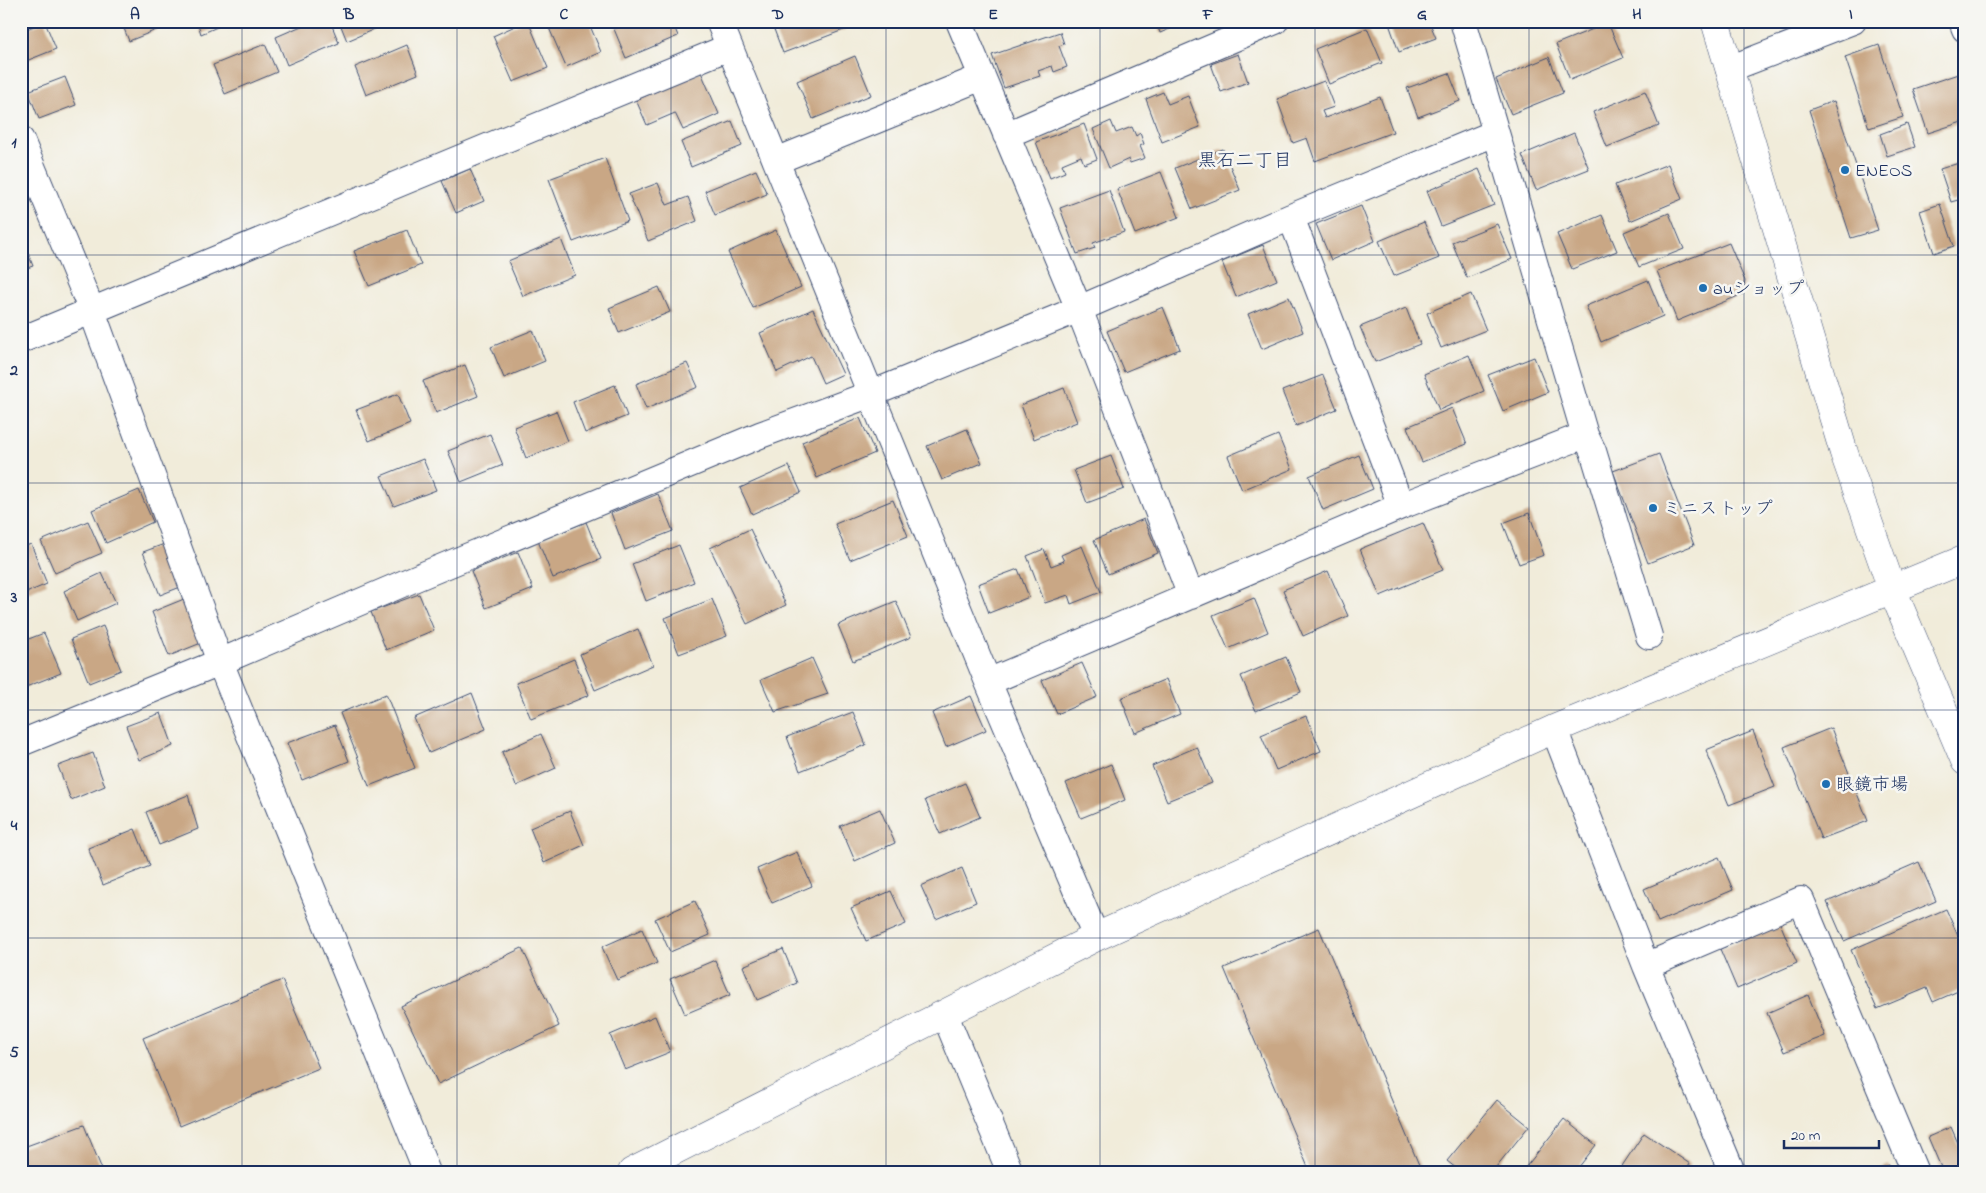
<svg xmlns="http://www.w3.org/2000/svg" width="1986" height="1193" font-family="'Indie Flower','Klee One',sans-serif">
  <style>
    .building { fill: #c9a785 }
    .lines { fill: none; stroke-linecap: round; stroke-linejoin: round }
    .street-casing { stroke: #3b4b71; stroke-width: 28 }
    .secondary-casing { stroke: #3b4b71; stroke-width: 29 }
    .street { stroke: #fff; stroke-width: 26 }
    .secondary { stroke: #fff; stroke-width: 28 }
    .grid { fill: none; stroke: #1b2f5e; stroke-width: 1; stroke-opacity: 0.55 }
    .poi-dot { fill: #1f6fb2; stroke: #f6f6f2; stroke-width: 2 }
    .labels { text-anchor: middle; stroke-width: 5; stroke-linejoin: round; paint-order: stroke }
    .poi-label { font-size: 18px; fill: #1b2f5e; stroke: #f6f6f2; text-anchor: start }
    .neighbourhood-label { font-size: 19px; fill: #1b2f5e; stroke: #f6f6f2 }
    .neatline { fill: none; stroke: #1b2f5e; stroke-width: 2 }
    .grid-label { font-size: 16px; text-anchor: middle; font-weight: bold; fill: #1b2f5e }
  </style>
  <rect width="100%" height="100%" fill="#f6f6f2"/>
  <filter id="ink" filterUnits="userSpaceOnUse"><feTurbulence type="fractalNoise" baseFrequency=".02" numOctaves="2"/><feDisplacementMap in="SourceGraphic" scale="10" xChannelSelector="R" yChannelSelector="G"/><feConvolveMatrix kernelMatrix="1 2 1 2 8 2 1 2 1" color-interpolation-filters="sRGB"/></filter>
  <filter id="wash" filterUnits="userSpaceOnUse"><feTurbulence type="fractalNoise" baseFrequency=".0096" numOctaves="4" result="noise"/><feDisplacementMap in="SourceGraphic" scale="20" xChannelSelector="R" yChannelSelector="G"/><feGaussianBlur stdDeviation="1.12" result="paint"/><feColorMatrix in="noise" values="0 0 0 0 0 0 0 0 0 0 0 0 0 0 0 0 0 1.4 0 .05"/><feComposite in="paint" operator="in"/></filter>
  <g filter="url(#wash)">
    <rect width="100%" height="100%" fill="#f1ecda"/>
    <g id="blocks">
      <path class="building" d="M121,21H164L166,26L129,41Z
        M197,21H231L201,34Z
        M313,21H330L339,43L287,65L276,37Z
        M339,21H393L347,41Z
        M526,21H528L548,68L513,82L493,36Z
        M546,21H588L601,52L566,67Z
        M633,21H672L678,36L626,58L614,29Z
        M779,21H843L846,29L783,53L772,24Z
        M1156,21H1189L1160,33Z
        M1206,21H1228L1209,29Z
        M1388,21H1429L1436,38L1399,52Z
        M45,22L56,49L21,63V31Z
        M1608,23L1623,58L1570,80L1556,44Z
        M1367,28L1382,63L1329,84L1315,49Z
        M1060,32L1064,44L1059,46L1067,67L1054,72L1052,66L1038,71L1040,76L1004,88L992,55Z
        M265,44L277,72L225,94L213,65Z
        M407,45L418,74L366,95L355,67Z
        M1879,45L1903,117L1869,128L1845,57Z
        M1238,54L1248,82L1221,92L1211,64Z
        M855,56L871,95L813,119L797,81Z
        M1549,57L1563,93L1511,114L1496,79Z
        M701,72L719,114L683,130L675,113L647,125L636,100Z
        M1964,72L1965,121L1928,133L1913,89Z
        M1449,73L1460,101L1418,117L1407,88Z
        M65,77L76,105L39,119L28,91Z
        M1324,81L1334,107L1322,111L1325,118L1380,97L1393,132L1315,161L1307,138L1293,143L1277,99Z
        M1645,91L1659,126L1607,147L1593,112Z
        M1163,92L1168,104L1188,96L1200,127L1162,142L1146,99Z
        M1834,101L1878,230L1851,238L1809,110Z
        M732,121L742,146L691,167L681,142Z
        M1111,121L1116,133L1132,127L1136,136L1140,133L1144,144L1140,146L1145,158L1130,163L1129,159L1109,168L1093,129Z
        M1084,124L1097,159L1084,164L1081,156L1062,164L1065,172L1050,178L1036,142Z
        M1907,124L1915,147L1887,156L1880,134Z
        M1574,133L1589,169L1536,190L1522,155Z
        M1223,149L1240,190L1192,209L1175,168Z
        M605,158L628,221L573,242L549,179Z
        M1965,161V198L1951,202L1940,169Z
        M1668,164L1682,199L1630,221L1615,185Z
        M470,169L484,201L456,213L442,181Z
        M1479,169L1494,205L1441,226L1427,191Z
        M756,170L767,194L715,215L705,191Z
        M1161,172L1179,217L1135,234L1117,189Z
        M658,183L667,205L688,197L697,221L648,241L629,194Z
        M1109,190L1124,232L1093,243L1095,248L1077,254L1060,208Z
        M1940,204L1954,246L1934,253L1920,211Z
        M1361,206L1375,241L1331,260L1316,224Z
        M1669,213L1684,249L1639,267L1624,232Z
        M1602,215L1617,251L1572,269L1557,234Z
        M1424,222L1439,258L1394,276L1379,241Z
        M1497,224L1512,259L1467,278L1452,242Z
        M1965,224V237H1964L1960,225Z
        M407,230L421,265L369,286L354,251Z
        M776,230L801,287L753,308L728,252Z
        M21,236L33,266L21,270Z
        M561,239L575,275L523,296L508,261Z
        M1729,243L1745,281L1743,294L1677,321L1657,271Z
        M1263,245L1277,280L1236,297L1222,262Z
        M1648,280L1663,316L1601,342L1586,306Z
        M659,287L670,312L619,333L609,308Z
        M1471,294L1486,330L1441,348L1427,313Z
        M1289,297L1303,332L1262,349L1248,314Z
        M1163,307L1180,349L1124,372L1107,331Z
        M1406,308L1420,344L1375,362L1360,327Z
        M813,309L843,374L823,383L811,356L777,372L760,333Z
        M533,330L545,361L504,378L491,347Z
        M1469,355L1484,391L1439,410L1424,374Z
        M1534,357L1548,392L1503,411L1488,375Z
        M687,363L698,387L646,409L636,384Z
        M465,365L478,396L436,413L423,381Z
        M1323,375L1337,409L1296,426L1282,391Z
        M615,385L627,416L585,433L573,402Z
        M1064,388L1077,422L1034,439L1021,405Z
        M398,394L410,424L369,441L356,410Z
        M1452,408L1467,444L1422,462L1407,427Z
        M556,411L568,441L526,458L514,427Z
        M860,418L875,453L817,478L802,442Z
        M967,429L982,463L942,480L927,446Z
        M490,434L503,465L461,482L448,451Z
        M1278,435L1292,469L1242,490L1228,456Z
        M1659,454L1694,545L1648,563L1613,471Z
        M1359,455L1373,489L1323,510L1309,476Z
        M1111,456L1124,489L1087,503L1074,470Z
        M423,459L436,490L394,506L381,476Z
        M789,466L801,492L752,514L740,488Z
        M139,490L153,522L106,543L92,510Z
        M658,494L673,531L625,550L611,513Z
        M893,500L908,536L850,560L835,524Z
        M1529,513L1544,555L1519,564L1503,523Z
        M1144,519L1158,553L1108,574L1094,540Z
        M88,521L102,553L55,573L41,541Z
        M586,522L601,559L553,578L538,541Z
        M1423,523L1443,570L1380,596L1360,549Z
        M750,529L786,605L747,624L710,548Z
        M167,543L183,586L160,595L143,552Z
        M31,544L47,584L21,595V548Z
        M679,545L694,582L646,601L632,564Z
        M1082,546L1101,592L1071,604L1068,595L1045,603L1027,556L1044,549L1051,566L1064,561L1061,555Z
        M518,552L533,589L486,608L471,571Z
        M1018,569L1029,597L989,613L978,584Z
        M1328,571L1348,616L1303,636L1283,590Z
        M102,573L116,603L77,621L64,591Z
        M419,594L434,630L386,650L371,612Z
        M1254,598L1268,632L1228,649L1213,615Z
        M184,599L201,643L169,656L152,612Z
        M712,599L727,636L679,654L665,618Z
        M896,601L911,637L853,661L838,625Z
        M103,626L121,670L89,683L71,639Z
        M638,629L653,665L595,690L580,654Z
        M44,633L61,673L21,689V642Z
        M1286,657L1301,692L1256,711L1241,676Z
        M812,658L828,694L775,712L761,680Z
        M574,659L589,695L531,719L516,683Z
        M1082,663L1097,697L1057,714L1042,680Z
        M1166,679L1180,714L1135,733L1121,698Z
        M472,693L486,729L429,753L414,718Z
        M386,694L415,768L369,786L340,713Z
        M971,696L986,730L946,747L932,713Z
        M853,712L866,745L800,771L787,737Z
        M161,713L173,746L139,760L126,726Z
        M1306,716L1321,751L1276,770L1261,735Z
        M335,725L349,761L302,780L287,743Z
        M1831,728L1868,821L1821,839L1784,747Z
        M1753,731L1775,787L1729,805L1706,750Z
        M541,734L556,768L516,786L502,752Z
        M1197,747L1212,783L1167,801L1152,766Z
        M93,753L105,786L71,800L58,766Z
        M1111,764L1125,800L1081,818L1066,783Z
        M965,783L980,817L940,834L925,800Z
        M188,795L198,829L159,845L146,812Z
        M880,809L895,843L855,861L840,826Z
        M570,811L584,845L544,863L530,828Z
        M135,829L150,866L103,885L88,848Z
        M797,852L812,886L772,903L757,869Z
        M1719,857L1733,890L1658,922L1644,889Z
        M1919,862L1936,901L1844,941L1827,902Z
        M962,868L976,902L936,919L921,886Z
        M891,891L906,924L866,941L851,908Z
        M695,901L710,935L670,952L655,919Z
        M1946,909L1965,952V988L1933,1002L1927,988L1877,1009L1851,950Z
        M1780,923L1797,963L1737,989L1720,949Z
        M1319,928L1422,1172H1310L1224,968Z
        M642,929L657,963L617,980L602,947Z
        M522,948L559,1026L438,1084L401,1006Z
        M783,949L797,983L757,1000L743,966Z
        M715,960L730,995L685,1014L670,979Z
        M282,980L319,1068L179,1126L143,1038Z
        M1808,995L1825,1036L1784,1052L1767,1013Z
        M655,1016L670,1052L625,1070L610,1035Z
        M1497,1100L1529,1126L1492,1172H1461L1447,1161Z
        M1564,1119L1596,1145L1575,1172H1522Z
        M84,1125L103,1172H21V1148Z
        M1951,1127L1961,1150L1965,1148V1172H1943L1928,1137Z
        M1644,1133L1690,1164L1685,1172H1624L1620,1169Z
        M1889,1165L1892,1172H1872Z"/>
    </g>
  </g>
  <g filter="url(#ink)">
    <use href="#blocks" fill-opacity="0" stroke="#3b4b71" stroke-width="1"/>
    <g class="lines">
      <defs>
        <path id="street" d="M719,21L988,682L1096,937
          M959,21L1079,309L1191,596
          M1962,21L1965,29
          M1729,69L1853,21
          M1006,135L1275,21
          M21,140L92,311L220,662L427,1172
          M776,161L982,77
          M21,340L729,47
          M1585,435L1593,451L1649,636
          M1401,506L1585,435L1463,21
          M988,682L1401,506L1291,217
          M1554,729L1646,966L1732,1172
          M21,743L220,662L416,578L760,435L871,394L1079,309L1291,217L1495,133
          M1646,966L1801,900L1915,1172
          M945,1015L1010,1172"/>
        <path id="secondary" d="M1715,21L1844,453L1892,589L1965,761
          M632,1172L1096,937L1554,729L1965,559"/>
      </defs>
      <use href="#street" class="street-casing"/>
      <use href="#secondary" class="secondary-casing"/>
      <use href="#street" class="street"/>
      <use href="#secondary" class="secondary"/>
    </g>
  </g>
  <path class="grid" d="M242,21V1172M457,21V1172M671,21V1172M886,21V1172M1100,21V1172M1315,21V1172M1529,21V1172M1744,21V1172M21,255H1965M21,483H1965M21,710H1965M21,938H1965"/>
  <g class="poi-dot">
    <circle cx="1845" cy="170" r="5"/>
    <circle cx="1703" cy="288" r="5"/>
    <circle cx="1653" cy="508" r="5"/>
    <circle cx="1826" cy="784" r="5"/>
  </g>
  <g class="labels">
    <g class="poi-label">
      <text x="1855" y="176">ENEOS</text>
      <text x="1713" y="294">auショップ</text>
      <text x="1663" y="514">ミニストップ</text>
      <text x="1836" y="790">眼鏡市場</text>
    </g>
    <g class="neighbourhood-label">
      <text x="1245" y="166">黒石二丁目</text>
    </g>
  </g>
  <rect width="1986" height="1193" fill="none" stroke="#f6f6f2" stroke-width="55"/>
  <path d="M1784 1140v8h95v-8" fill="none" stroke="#1b2f5e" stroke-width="2.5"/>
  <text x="1791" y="1140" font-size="15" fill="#1b2f5e" stroke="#f6f6f2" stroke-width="4" paint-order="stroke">20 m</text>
  <rect x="28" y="28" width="1930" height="1138" class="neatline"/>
  <g class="grid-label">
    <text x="135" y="19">A</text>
    <text x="349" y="19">B</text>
    <text x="564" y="19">C</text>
    <text x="778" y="19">D</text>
    <text x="993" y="19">E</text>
    <text x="1208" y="19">F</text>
    <text x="1422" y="19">G</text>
    <text x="1637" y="19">H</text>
    <text x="1851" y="19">I</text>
    <text x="14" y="147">1</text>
    <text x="14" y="375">2</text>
    <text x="14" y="602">3</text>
    <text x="14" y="830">4</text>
    <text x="14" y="1057">5</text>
  </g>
</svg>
